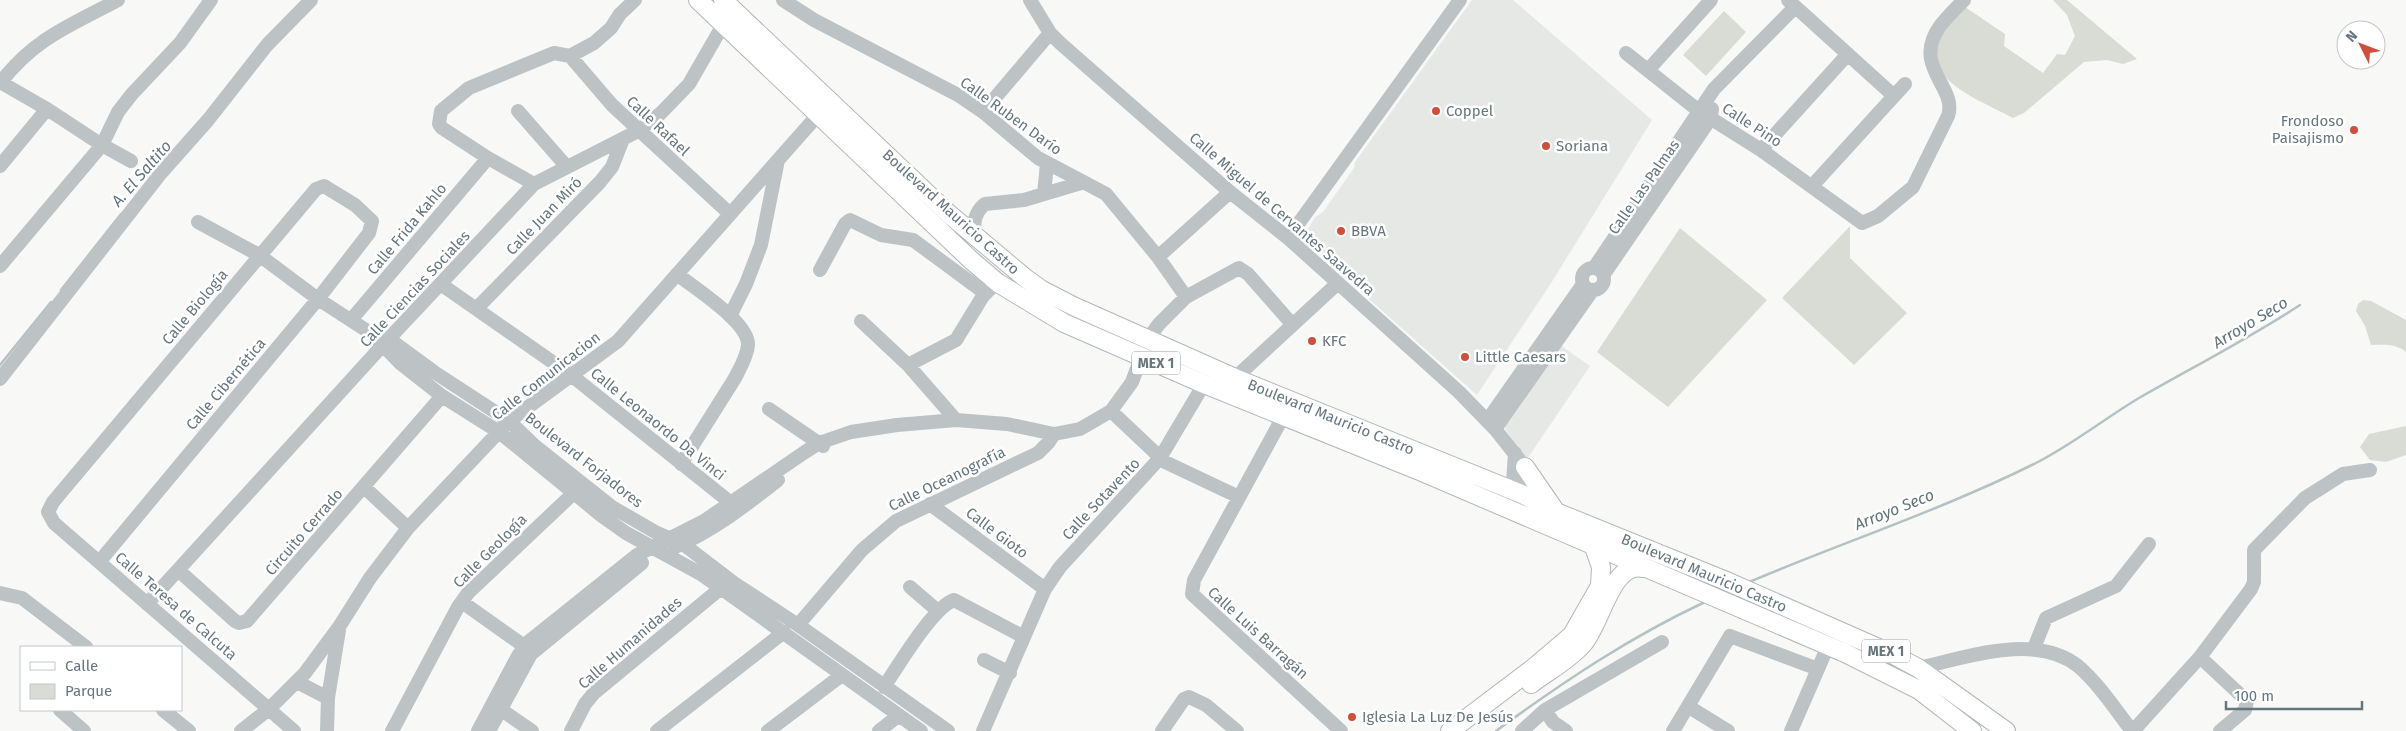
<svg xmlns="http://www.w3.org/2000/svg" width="2406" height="731" font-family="'Fira Sans',sans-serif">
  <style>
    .built { fill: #e6e8e6 }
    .green { fill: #d9dcd5 }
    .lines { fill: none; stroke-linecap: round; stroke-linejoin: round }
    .stream { stroke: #b5c2c4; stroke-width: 2.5 }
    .major-casing { stroke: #b1b7b9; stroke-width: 20 }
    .minor { stroke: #bdc2c5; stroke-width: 14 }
    .major { stroke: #fff; stroke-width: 18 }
    .poi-dot { fill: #d14e3d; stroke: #fff; stroke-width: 2 }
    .labels { text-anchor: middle; stroke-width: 5; stroke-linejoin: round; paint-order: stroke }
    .shield { fill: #fff; stroke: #949fa4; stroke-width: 1 }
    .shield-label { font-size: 14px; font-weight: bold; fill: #66767d }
    .poi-label { font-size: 15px; fill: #66767d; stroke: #fff; text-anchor: start }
    .street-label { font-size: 15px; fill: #66767d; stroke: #fff }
    .water-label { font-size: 16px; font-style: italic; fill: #607578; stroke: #fff }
  </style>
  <rect width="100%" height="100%" fill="#f8f8f6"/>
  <path class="built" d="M1472,0H1513L1652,120L1553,280L1477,395L1351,283L1306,241L1304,236L1315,217L1323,212L1354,168L1355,162Z
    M1559,344L1590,366L1525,462L1504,426Z"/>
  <path class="green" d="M2053,0H2067L2137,59L2123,64L2107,60L2084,62L2024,113L2013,118C1982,100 1911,78 1944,30C1950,22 1958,14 1965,7L2005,34L2004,46L2043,73L2057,54L2065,55L2075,36L2067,15Z
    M1724,11L1746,32L1706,76L1683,55Z
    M1850,226V258L1907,313L1854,365L1782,298Z
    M1680,228L1767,300L1668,407L1597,352Z
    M2363,300L2371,301L2406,320V352C2395,343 2384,345 2371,345L2365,326L2356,311L2358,304Z
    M2406,426V455L2386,462L2370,460L2360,447L2369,434Z"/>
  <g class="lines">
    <path class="stream" d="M61,290L121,214
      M0,365L51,302
      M1749,582C1844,542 1944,509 2036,463C2073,444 2104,419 2139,398C2193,367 2248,339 2300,305
      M1496,731C1563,682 1630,637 1705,602"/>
    <defs>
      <path id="major" d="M698,0L972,261L998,283L1064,323L1204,384L1422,472L1845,653L1919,690L1972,731
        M723,0L949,214L1024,277L1042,290L1073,306L1235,378L1524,495L1556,512L1724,580L1892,654L1918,668L2006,731
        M1525,467L1554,509
        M1531,684C1548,671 1568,661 1583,644C1601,624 1612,560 1643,568
        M1450,731L1532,669L1572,635L1600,586L1601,567L1594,547"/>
    </defs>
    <use href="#major" class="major-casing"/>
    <path class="minor" d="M783,0L814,20L958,95L983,112L1038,158L1106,194L1158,257L1186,297
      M1030,0L1050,33L1060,43L1230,192L1288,238L1459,392L1495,429L1525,467L1526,486L1521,505
      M1788,0L1894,96
      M1626,53L1699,111L1761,150L1862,223L1878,216L1913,187L1948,116C1958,87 1911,67 1940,26C1947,17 1956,8 1964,0
      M570,56L612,105L729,213
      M1649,69L1711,0
      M0,82L47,109L102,145L0,266
      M1,82C35,38 71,25 118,0
      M518,111L567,167
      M983,112L1050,33
      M1761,150L1848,54
      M131,161L102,145L118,112L132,94L180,43L211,0
      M0,166L47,109
      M534,184L488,158L442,128L439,124L441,111L469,88L554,53L570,56L594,43L611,28L620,14L635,0
      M1812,186L1905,84
      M1044,194L1047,164
      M198,222L259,255L318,299L372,334L400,363L442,396L499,432L602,516L626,533L701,574L921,731
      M975,237C973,224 974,213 985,204L1024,200L1081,183
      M1288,238L1460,0
      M1158,257L1230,192
      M1582 279a11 11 0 1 1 22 0a11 11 0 1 1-22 0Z
      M1594,268L1714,89L1795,7
      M820,270L845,224L850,220L881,235L913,240L985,293
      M677,274C694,288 749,322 748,345C747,357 740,368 735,378L681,464
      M1604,274L1711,118L1712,109
      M442,285L571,375L731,503
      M477,308L600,182L612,167L623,139
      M730,316L746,284L761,245L778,160
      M351,320L488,158
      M861,321L908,365L956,420
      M382,337L389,339L434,372L509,421L535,446L612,507L657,533L683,544L734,583L798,625L948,731
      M908,365L956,340L983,296L991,288
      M1235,378L1338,283
      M0,379L161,173L208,120L267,45L311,0
      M769,409L823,446
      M1111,411L1165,462L1239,497
      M1284,415L1194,580L1192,594L1341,731
      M1487,421L1583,284
      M1495,429L1592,291
      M364,487L408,528
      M930,504L1045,589
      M1504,507L1513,482L1515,453
      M675,547C713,531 746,505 778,480
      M100,561L318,299L369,233L372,221L355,205L324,186L316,189L53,502L48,512L54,523L294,731
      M178,570L235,621L239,623L247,621L442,396
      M910,587L938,611
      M0,593L22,598L86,647
      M462,602L524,646
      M147,604L382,346L534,184L638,131L661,113L689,84L723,25
      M798,625L862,550L896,521L1038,453L1048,443L1054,434
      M2034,648L2046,618L2116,586L2149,544
      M2200,657L2247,701L2245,710L2220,731
      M984,660L1010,673
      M1918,668C1965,658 2035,632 2078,666C2099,684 2115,709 2132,731
      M297,682L328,698
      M884,687C898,666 933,607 954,600L1024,637
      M1689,707L1728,731
      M500,709L532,731
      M60,710L84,731
      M163,710L189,731
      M1545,710L1553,722L1566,731
      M241,731L269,709L305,673L339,627L370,578L408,528L509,421L618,341L817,116
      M327,731L328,698L339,630
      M392,731L458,607L468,593L579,488
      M478,731L518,656L527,643L637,555L704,521L805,452L819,443L851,432L897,425L956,420L1007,424L1054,434L1080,429L1111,411L1132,382L1148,339L1159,324L1186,297L1239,268L1248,274L1292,324
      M489,731L531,654L642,563
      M571,731L585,704L594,693L721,588
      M657,731L784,632
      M768,731L842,675
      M879,731L898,716
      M983,731L1045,589L1060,567L1160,458L1204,384
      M1162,731L1184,699L1189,697L1206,705L1237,731
      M1522,731L1545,710L1662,642
      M1673,731L1730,636L1818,669
      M1791,731L1828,646
      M2133,731L2200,657L2251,589L2254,582V550L2305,498L2343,474L2370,470"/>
    <use href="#major" class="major"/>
  </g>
  <g class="poi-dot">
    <circle cx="1436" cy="111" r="5"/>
    <circle cx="2354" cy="130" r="5"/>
    <circle cx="1546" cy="146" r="5"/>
    <circle cx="1341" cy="231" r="5"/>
    <circle cx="1312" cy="341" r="5"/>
    <circle cx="1465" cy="357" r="5"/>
    <circle cx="1352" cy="717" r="5"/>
  </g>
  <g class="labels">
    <g class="shield">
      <rect x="1132" y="351.5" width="48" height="23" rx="4"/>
      <rect x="1862" y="639.5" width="48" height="23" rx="4"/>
    </g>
    <g class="shield-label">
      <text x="1156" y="368">MEX 1</text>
      <text x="1886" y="656">MEX 1</text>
    </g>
    <g class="poi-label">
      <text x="1446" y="116">Coppel</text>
      <text x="2344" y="126" text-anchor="end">Frondoso<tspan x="2344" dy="17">Paisajismo</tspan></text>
      <text x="1556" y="151">Soriana</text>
      <text x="1351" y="236">BBVA</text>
      <text x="1322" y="346">KFC</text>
      <text x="1475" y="362">Little Caesars</text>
      <text x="1362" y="722">Iglesia La Luz De Jesús</text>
    </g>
    <g class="street-label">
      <text transform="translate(1011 116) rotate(36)" y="5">Calle Ruben Darío</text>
      <text transform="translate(1752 125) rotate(33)" y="5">Calle Pino</text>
      <text transform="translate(658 126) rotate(43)" y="5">Calle Rafael</text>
      <text transform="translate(1644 187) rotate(-55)" y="5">Calle Las Palmas</text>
      <text transform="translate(951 212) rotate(42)" y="5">Boulevard Mauricio Castro</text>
      <text transform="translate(1282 214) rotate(41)" y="5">Calle Miguel de Cervantes Saavedra</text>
      <text transform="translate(544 216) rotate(-46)" y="5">Calle Juan Miró</text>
      <text transform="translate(407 229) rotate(-50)" y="5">Calle Frida Kahlo</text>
      <text transform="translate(415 289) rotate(-47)" y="5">Calle Ciencias Sociales</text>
      <text transform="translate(195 307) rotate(-50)" y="5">Calle Biología</text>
      <text transform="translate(546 376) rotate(-38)" y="5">Calle Comunicacion</text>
      <text transform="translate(226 384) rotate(-50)" y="5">Calle Cibernética</text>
      <text transform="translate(1331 417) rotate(22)" y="5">Boulevard Mauricio Castro</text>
      <text transform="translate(658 424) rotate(39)" y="5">Calle Leonaordo Da Vinci</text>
      <text transform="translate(584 460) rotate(38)" y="5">Boulevard Forjadores</text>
      <text transform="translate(947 479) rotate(-26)" y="5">Calle Oceanografía</text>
      <text transform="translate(1101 499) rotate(-47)" y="5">Calle Sotavento</text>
      <text transform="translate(304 532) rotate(-49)" y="5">Circuito Cerrado</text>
      <text transform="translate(997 533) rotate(37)" y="5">Calle Gioto</text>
      <text transform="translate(490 551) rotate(-45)" y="5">Calle Geología</text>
      <text transform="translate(1704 573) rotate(23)" y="5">Boulevard Mauricio Castro</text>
      <text transform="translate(176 606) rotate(41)" y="5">Calle Teresa de Calcuta</text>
      <text transform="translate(1258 633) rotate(42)" y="5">Calle Luis Barragán</text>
      <text transform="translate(630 643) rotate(-41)" y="5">Calle Humanidades</text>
    </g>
    <g class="water-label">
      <text transform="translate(141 173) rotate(-49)" y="6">A. El Saltito</text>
      <text transform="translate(2250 322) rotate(-31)" y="6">Arroyo Seco</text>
      <text transform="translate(1894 509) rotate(-22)" y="6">Arroyo Seco</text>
    </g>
  </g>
  <rect x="20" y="646" width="162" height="65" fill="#ffffff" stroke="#c2c8cb"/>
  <rect x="30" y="662" width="25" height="8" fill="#ffffff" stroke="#c2c8cb"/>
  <text x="65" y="671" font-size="15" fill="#66767d">Calle</text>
  <rect x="30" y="684" width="25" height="15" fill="#d9dcd5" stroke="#c2c8cb"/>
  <text x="65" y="696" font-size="15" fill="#66767d">Parque</text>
  <g transform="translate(2361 45) rotate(312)"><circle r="24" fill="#ffffff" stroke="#c2c8cb"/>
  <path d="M0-4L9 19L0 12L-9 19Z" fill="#d14e3d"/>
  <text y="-8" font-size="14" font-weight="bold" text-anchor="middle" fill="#66767d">N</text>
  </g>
  <path d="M2226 701v8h136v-8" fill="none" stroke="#66767d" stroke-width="2.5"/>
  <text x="2234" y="701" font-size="15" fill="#66767d" stroke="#ffffff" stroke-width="4" paint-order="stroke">100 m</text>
</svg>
